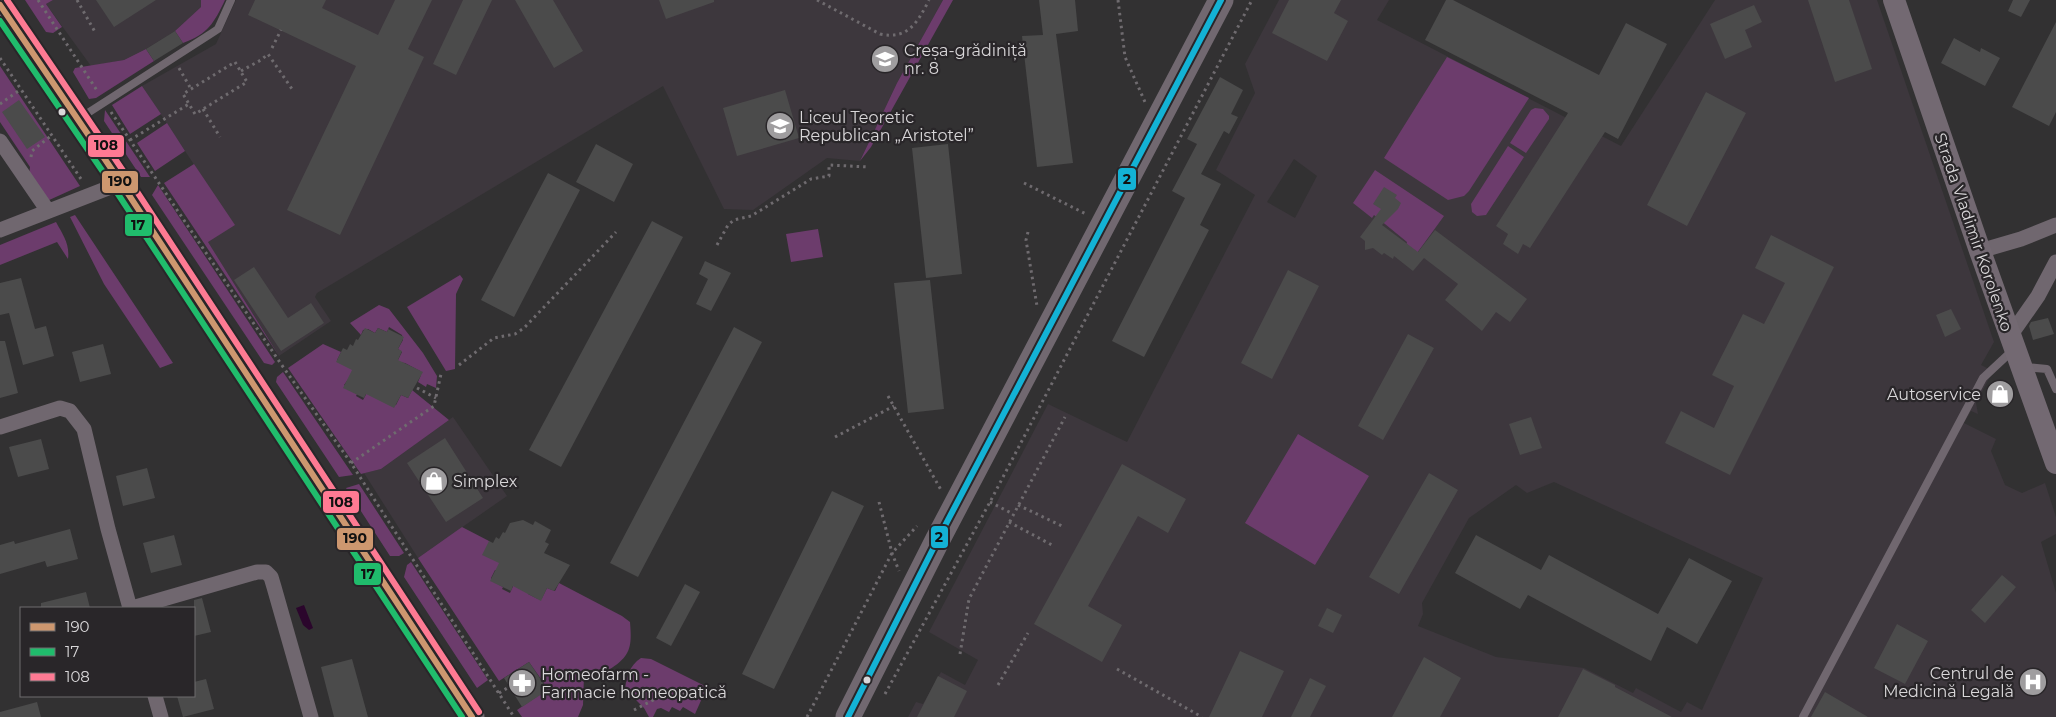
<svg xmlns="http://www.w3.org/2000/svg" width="2056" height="717" font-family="Montserrat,sans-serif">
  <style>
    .built { fill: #3d373d; fill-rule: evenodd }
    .green { fill: #6c3c6c }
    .water { fill: #2b062c }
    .building { fill: #4b4b4b }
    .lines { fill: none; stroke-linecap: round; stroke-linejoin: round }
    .path { stroke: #6f6b6f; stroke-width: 3; stroke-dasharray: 2.5 4; stroke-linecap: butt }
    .lane { stroke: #70676f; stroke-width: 8 }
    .street { stroke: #70676f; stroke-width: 15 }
    .secondary { stroke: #736972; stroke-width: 22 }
    .primary { stroke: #716870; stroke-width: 25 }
    .bus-1-casing { stroke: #292629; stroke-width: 10 }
    .bus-2-casing { stroke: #292629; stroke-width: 10 }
    .bus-3-casing { stroke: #292629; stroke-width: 10 }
    .bus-4-casing { stroke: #292629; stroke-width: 10 }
    .bus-1 { stroke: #cd976f; stroke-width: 6 }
    .bus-2 { stroke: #20bc6c; stroke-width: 6 }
    .bus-3 { stroke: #fe7a93; stroke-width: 6 }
    .bus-4 { stroke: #13b2d5; stroke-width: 6 }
    .bus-dot { fill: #d9d7d9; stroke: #292629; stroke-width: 2 }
    .labels { text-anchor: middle; stroke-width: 4.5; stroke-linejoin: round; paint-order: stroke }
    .poi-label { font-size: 16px; fill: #d9d7d9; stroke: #292629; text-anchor: start }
    .street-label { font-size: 16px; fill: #d9d7d9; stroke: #292629 }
    .line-badge { stroke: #292629; stroke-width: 2 }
    .pale-badge-label { font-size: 14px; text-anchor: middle; font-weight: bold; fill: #111 }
  </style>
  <rect width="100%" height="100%" fill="#323132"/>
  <path class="built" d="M53,0H201V7L175,31L146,49L124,60L91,66L46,4Z
    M236,0H943L897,83L860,161L827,158L753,210L724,209L663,86L317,293L315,297L331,321L279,356L207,241L234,225L142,86L216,44Z
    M1279,0H1389L1377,20L1621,146L1715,0H1877L1994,342L1981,365L1993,371L1976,403L1978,414L1971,411L1964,423L1996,439L1991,451L2005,485L2022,493L2045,483L2056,517V534L2041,542L2056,593V717H908L916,702L923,704L941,672L965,685L978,660L929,632L1048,404L1127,442L1255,195L1216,170L1255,93L1245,64ZM1294,159L1317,176L1295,218L1267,202ZM1554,482L1763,578L1702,710L1687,702L1681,712L1636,688L1633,693L1584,668L1496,657L1418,626L1423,614L1422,603L1469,518L1516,485L1527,493Z
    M453,417L507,496L418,558L364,473L381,469Z"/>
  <path class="green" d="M25,0H53L46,4L62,27L53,33L46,32Z
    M201,0H225C214,23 208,34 183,43L175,31L201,7Z
    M943,0H953L871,147L860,161L897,83Z
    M146,49L154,61L96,98L89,99L73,72L75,68L124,60Z
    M1447,57L1529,98L1469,191L1464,196L1448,200L1384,158Z
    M0,66L80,186L47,201L29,176L30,167L0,122Z
    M142,86L161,114L130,134L112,105Z
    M1535,108L1543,109L1549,116V119L1526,153L1510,143L1531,110Z
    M105,110L150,177H141L104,121Z
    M167,123L185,151L155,171L137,143Z
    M1508,146L1524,157L1486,215L1477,216L1472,212L1471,204Z
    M194,164L235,225L208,242L279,356L164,183Z
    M1375,170L1444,216L1417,253L1406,246L1407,242L1374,215L1372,218L1353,203Z
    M158,185L275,362L272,365L264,363L152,195Z
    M75,215L173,363L160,368L104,284L70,217Z
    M56,222C63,235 70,244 68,259L57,242L0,265V245Z
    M818,229L823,257L791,262L786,234Z
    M460,275L463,279L456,294L455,369L446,371L407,307Z
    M379,305L389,309L423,353L437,376L436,388L427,384L426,387L418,382L421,375L420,371L405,363L397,362L402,352L398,349L403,340L402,335L389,327L387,332L378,328L375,333L368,329L363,330L361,335L350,323Z
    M323,344L341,352L337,360L355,370L344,385L357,394L356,396L363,400L369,389L392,406L396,405L401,395L408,398L412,390L449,420L381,469L361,474L288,368Z
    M283,372L353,475L339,477L276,382L277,377Z
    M1298,434L1369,476L1315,565L1245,523Z
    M359,484L404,553L399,556H390L346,488Z
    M462,527L489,541L502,562L497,570H495L491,578L492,581L503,587L502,589L510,593L515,582L530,590L528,594L538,599L542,598L547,588L555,591L559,583L622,616L630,622C632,647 631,656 609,670H589L584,675L583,705L578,717H522L517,710L548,689L529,662L499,681L418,558Z
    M411,562L488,680L477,688L404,577L407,565Z
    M641,658L651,659L707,687L695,714L683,707L680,711L672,707L669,712L661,708L657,709L653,717H649L644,708L625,689C627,676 629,666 641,658Z"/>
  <path class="water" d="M304,605L313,628L309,630L303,625L296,608Z"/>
  <path class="building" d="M96,0H156L114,27Z
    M255,0H326L322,8L378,35L395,0H432L408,49L424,57L340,235L287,210L356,66L248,15Z
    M463,0H492L456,75L433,64Z
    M515,0H553L583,51L554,68Z
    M659,0H714V2L666,19Z
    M1039,0H1075L1078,31L1056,34L1073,163L1037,167L1022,36L1043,35Z
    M1289,0H1341L1334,13L1348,21L1327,61L1272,33Z
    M1446,0H1453L1599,75L1626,23L1667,44L1618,139L1605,132L1530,248L1523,244L1518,254L1503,244L1508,234L1496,226L1568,113L1425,40Z
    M1808,0H1849L1872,69L1835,82Z
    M2013,0H2030L2021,17L2008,11Z
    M1754,5L1762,22L1745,30L1752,47L1725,59L1710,24Z
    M2056,22V112L2049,126L2012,107Z
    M175,31L183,43L154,61L146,49Z
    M1954,38L1980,52L1981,48L2000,58L1985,86L1941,63Z
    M1220,77L1243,90L1231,114L1238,117L1229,134L1224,131L1201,174L1221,184L1200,225L1209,230L1144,357L1112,341L1185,198L1172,191L1197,144L1187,139Z
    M785,90L799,138L737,156L723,108Z
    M1706,92L1746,113L1687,226L1647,205Z
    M19,100L45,137L27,149L2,112Z
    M596,144L633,164L614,202L576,182Z
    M948,144L962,274L926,278L912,148Z
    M548,173L580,190L514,317L481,300Z
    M1384,187L1397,195L1395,198L1401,203L1398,209L1382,225L1418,252L1435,230L1527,299L1510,322L1496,312L1482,331L1445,300L1458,284L1424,258L1413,271L1394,256L1393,259L1384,253L1382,255L1373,248L1365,250V241L1360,237L1381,209L1373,204Z
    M652,221L683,237L561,467L529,450Z
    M1771,235L1834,267L1730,475L1665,443L1681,411L1714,428L1734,386L1712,375L1743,314L1764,324L1785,283L1755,268Z
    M705,261L731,273L711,311L696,304L708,279L699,274Z
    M254,267L288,318L311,303L324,323L281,351L234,280Z
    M1288,270L1319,286L1272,379L1241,363Z
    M21,278L35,329L46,326L54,356L23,365L9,313L0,315V283Z
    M930,280L944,409L908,413L894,283Z
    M1951,309L1961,329L1945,337L1936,315Z
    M2048,318L2054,334L2033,340L2029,326L2031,322Z
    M734,327L762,342L638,577L610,563Z
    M365,328L375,333L378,328L387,332L388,329L404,337L398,349L402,351L398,360L423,372L408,398L401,395L394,408L366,394L364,398L343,388L352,370L336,362L343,348L347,350L350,344L353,346L356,339L358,340Z
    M1408,334L1434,348L1383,440L1358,426Z
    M0,341H5L18,393L0,398Z
    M103,344L111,374L80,382L72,352Z
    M1531,417L1542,448L1520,455L1509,424Z
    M445,438L483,498L446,522L407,463Z
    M41,439L49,469L18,477L9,447Z
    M1122,464L1186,499L1168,533L1138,516L1088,606L1122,625L1102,662L1034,624Z
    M147,468L155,498L123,506L116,476Z
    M1429,473L1458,490L1399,594L1369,577Z
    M832,491L864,506L774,689L742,674Z
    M523,520L533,525L535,521L551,530L545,542L549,544L544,553L570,565L554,591L547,588L541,601L513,586L511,591L490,581L499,563L482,555L489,541L493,543L496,537L499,539L503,532L505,533L510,523Z
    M70,529L78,559L47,567L45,561L0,574V545L14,541L15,544Z
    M174,535L182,565L151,573L143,543Z
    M1476,535L1541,570L1549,555L1658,614L1689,558L1732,581L1697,644L1667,627L1651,661L1528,595L1520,609L1455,573Z
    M2002,575L2016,587L1985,623L1971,610Z
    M685,584L700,592L671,646L656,638Z
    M86,592L90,608H41V603Z
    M202,598L211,632L194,636V600Z
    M1327,608L1342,615L1333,633L1318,626Z
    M1897,624L1928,641L1905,684L1874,668Z
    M1240,651L1284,671L1262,717H1209Z
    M1424,657L1461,678L1440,717H1392Z
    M352,659L368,717H334L321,667Z
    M529,662L548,690L522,707L504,678Z
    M1583,669L1615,685V687L1672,717H1558Z
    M938,676L967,691L954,717H917Z
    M1310,678L1326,686L1310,717H1291Z
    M206,679L214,709L183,717L177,696H194V682Z
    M1825,692L1868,717H1811Z
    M37,702L41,717H0V712Z"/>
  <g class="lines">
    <path class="path" d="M38,0L98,92
      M77,0L95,32
      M817,0L880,34C908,40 918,22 929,0
      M1118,0L1125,57L1145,102
      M272,48L281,30
      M0,58L83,182
      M235,62L247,82L195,114L183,94Z
      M179,68L191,89
      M241,71L261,60L268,54L292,89
      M0,104L21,89
      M203,109L220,137
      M111,112L281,364L351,463L514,717
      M130,140L189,104
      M31,157L32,151L52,135
      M1024,183L1086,214
      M1028,232L1026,240L1037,306
      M717,245L728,225L734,220L751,216L761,210L811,179L829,176V165L869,167
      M459,365L494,338L515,334L524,328L616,232
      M417,388L436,398
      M888,396L941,490
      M835,437L894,406
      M351,463L434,406L441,374
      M879,502L892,553L899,571
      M990,502L1013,514
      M1018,505L1062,526
      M1009,522L1052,545
      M960,654L969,599L1065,417
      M1117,669L1202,717
      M998,685L1028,633
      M499,693L509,687
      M885,694L990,502L1252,0
      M634,710L663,695L684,694L721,688
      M807,717L892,553L917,526"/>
    <path class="lane" d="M80,118L212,33L218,29L231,0
      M2025,367L2047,369L2056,389
      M1803,717L1983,378L2013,350"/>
    <path class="street" d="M0,141L48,211
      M0,230L121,183
      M1980,251L2021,239L2056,225
      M2010,336L2038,296L2056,262
      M0,427L60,408L70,411L84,429L108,529L130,608
      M132,608L257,572H266L271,577L274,587L311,717
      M155,696L161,717"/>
    <path class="secondary" d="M1894,0L1980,251L2056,463"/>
    <path class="primary" d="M0,5L121,183L472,717
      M848,717L938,539L1221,0"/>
    <defs>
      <path id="bus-1" d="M0,5L121,183L472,717"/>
      <path id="bus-2" d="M0,21L114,188L462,717"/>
      <path id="bus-3" d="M7,0L128,178L479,712"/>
      <path id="bus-4" d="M848,717L938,539L1221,0"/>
    </defs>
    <use href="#bus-1" class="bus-1-casing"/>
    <use href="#bus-2" class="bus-2-casing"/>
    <use href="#bus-3" class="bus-3-casing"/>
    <use href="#bus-4" class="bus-4-casing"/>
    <use href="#bus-1" class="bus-1"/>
    <use href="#bus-2" class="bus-2"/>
    <use href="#bus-3" class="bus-3"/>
    <use href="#bus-4" class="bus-4"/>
  </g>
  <defs>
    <symbol id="school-disc" viewBox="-11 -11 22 22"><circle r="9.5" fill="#9f9d9f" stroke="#292629"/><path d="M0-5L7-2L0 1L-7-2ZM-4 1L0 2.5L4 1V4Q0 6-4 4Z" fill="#fff"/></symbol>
    <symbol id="shop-disc" viewBox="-11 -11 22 22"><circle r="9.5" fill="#9f9d9f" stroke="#292629"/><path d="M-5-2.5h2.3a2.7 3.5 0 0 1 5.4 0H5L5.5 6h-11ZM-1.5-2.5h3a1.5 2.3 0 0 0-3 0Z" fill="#fff"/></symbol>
    <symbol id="hospital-disc" viewBox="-11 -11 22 22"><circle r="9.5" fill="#9f9d9f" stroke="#292629"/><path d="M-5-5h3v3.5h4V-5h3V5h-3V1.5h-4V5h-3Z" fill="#fff"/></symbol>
    <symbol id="pharmacy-disc" viewBox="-11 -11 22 22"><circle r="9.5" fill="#9f9d9f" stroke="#292629"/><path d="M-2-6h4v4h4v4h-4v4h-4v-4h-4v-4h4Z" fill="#fff"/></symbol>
  </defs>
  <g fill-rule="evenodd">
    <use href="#school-disc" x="869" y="43" width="32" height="32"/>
    <use href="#school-disc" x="764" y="110" width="32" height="32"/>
    <use href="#shop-disc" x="1984" y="378" width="32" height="32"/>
    <use href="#shop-disc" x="418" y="465" width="32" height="32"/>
    <use href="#hospital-disc" x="2017" y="666" width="32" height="32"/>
    <use href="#pharmacy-disc" x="506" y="667" width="32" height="32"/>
  </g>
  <g class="bus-dot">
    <circle cx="62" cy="112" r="4.5"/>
    <circle cx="867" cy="680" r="4.5"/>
  </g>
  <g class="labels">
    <g class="poi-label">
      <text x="904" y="56">Creșa-grădiniță<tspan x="904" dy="18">nr. 8</tspan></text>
      <text x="799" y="123">Liceul Teoretic<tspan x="799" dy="18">Republican „Aristotel”</tspan></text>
      <text x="1981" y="400" text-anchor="end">Autoservice</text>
      <text x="453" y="487">Simplex</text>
      <text x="2014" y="679" text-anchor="end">Centrul de<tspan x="2014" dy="18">Medicină Legală</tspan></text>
      <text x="541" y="680">Homeofarm -<tspan x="541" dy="18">Farmacie homeopatică</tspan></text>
    </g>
    <g class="street-label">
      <text transform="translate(1974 232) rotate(71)" y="6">Strada Vladimir Korolenko</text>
    </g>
  </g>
  <g class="line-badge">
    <rect x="87" y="134" width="38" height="24" rx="5" fill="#fe7a93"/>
    <rect x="1117" y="167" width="20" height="24" rx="5" fill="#13b2d5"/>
    <rect x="101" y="170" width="38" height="24" rx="5" fill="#cd976f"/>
    <rect x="124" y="213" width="29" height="24" rx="5" fill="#20bc6c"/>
    <rect x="322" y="490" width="38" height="24" rx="5" fill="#fe7a93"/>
    <rect x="930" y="525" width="19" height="24" rx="5" fill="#13b2d5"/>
    <rect x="336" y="527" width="38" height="24" rx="5" fill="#cd976f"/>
    <rect x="353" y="562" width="29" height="24" rx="5" fill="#20bc6c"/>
  </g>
  <g class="pale-badge-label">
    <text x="106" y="150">108</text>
    <text x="1127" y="184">2</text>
    <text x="120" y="186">190</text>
    <text x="138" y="230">17</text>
    <text x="341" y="507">108</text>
    <text x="939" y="542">2</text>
    <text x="355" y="543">190</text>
    <text x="368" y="579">17</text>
  </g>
  <rect x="20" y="607" width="175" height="90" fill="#292629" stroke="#6f6d6f"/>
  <rect x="30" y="623" width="25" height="8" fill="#cd976f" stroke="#6f6d6f"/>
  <text x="65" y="632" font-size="15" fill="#d9d7d9">190</text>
  <rect x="30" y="648" width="25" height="8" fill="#20bc6c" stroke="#6f6d6f"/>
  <text x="65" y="657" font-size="15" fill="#d9d7d9">17</text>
  <rect x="30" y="673" width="25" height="8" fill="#fe7a93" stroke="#6f6d6f"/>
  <text x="65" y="682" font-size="15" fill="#d9d7d9">108</text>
</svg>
